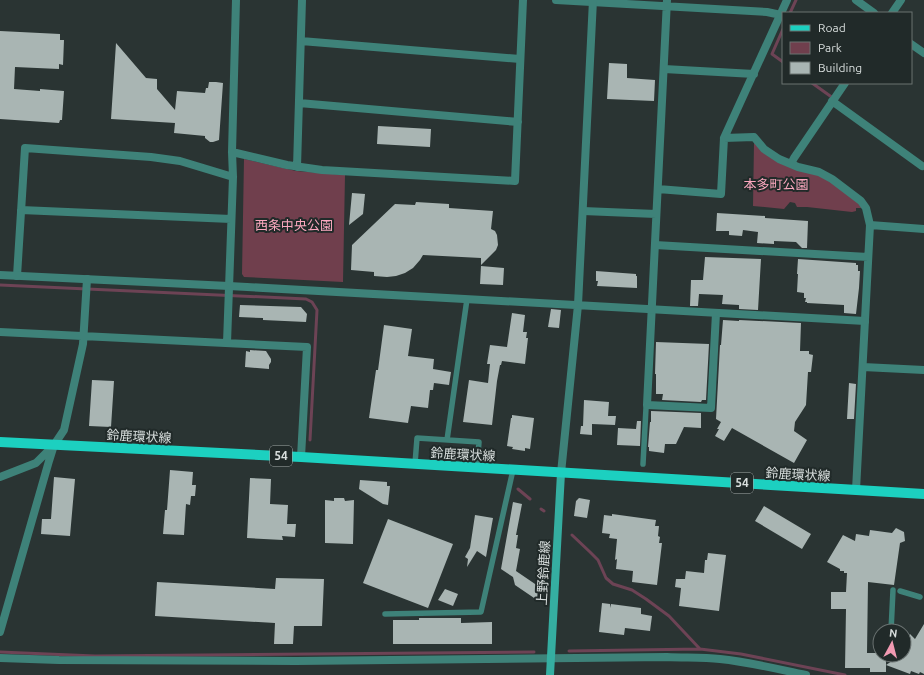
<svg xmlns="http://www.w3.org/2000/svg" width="924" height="675" font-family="Ubuntu,'Noto Sans JP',sans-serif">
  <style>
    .green { fill: #703f4d }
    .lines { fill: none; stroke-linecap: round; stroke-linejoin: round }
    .stream { stroke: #6d4355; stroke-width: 3 }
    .building { fill: #a9b5b3 }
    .service { stroke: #3e8279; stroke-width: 5.5 }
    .minor { stroke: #3e8279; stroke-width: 8 }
    .tertiary { stroke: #3e8279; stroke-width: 8 }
    .secondary { stroke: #35aea1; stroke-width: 8 }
    .primary { stroke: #1cd0c0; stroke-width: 10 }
    .labels { text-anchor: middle; stroke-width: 4; stroke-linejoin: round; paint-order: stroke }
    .shield { fill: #212a29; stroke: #a1a8a7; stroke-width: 1 }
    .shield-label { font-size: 12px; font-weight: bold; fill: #d8dedd }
    .park-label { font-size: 13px; fill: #fba8bf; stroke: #212a29 }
    .street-label { font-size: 13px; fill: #d8dedd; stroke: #212a29 }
  </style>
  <rect width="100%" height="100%" fill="#2a3433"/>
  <path class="green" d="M754,143L830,181L862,206L861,208H856V211L852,212L807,207H797L795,203L790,202L784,209L753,206Z
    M244,159L296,171L345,175L343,282L244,277L242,274Z"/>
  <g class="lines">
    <path class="stream" d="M790,13L796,0
      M783,29L772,54L783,62
      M812,83L833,98
      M0,285L306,299L312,302L317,310L310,440
      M518,489L530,499
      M541,509L544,511
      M572,535L590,552L598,560L606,578L613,584L632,590L646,599L669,616L700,649
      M569,651L700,649L741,654L845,675
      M0,652L95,656L534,652"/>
  </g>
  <path class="building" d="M0,31L60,34V40H64L63,65L59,64V69L15,67L14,89L40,91V89L64,91L62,120H60L59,123L0,119Z
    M116,43L146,78L157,79V89L175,110L177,91L205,93L206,88H208L209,82H216L223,83L219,140L213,142H210L205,138V136L174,133L175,123L111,119Z
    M609,63L627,64V78L655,80L654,101L607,99Z
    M378,126L431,129L430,147L377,144Z
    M352,193L365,194L363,214L349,225Z
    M416,202L449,204V208L493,211L491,229L495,231L497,235L498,245L496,250L481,265V258L423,255L420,260L413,268L405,273L396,276L387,277L374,276V272L351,270L352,245L395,204L415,205Z
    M717,213L765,216V218L808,221L807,248H802L796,242L774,241V244L757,243L758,232L743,230L742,236L729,235V231H716Z
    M705,257L761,259L758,310L739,309V305L722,304L723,295L699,294L698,306H690L691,280H703Z
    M798,259L856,263V265H858V271H860L859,288L856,314L844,313V305L807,303V302H805L806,298H804V293L797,292L798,274H797Z
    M481,266L504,268L503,285L480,284Z
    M596,271L636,274V276H637V288L597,286L598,281H596Z
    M240,305L301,307L307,314L306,322L263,320V318L239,317Z
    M551,309L561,310L559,328L548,327Z
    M512,313L525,315L523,332H527L526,338H528L525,364L502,361L501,365H500L497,381L492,425L463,422L469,380L488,383L490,364H487L490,345L507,347Z
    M723,320L739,321V320L801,323L800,351H809V354L813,355L811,372H808L806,405L795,422L794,431L807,440L794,463L732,428L724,441L715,436L719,429H717L721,422L716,419L720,345H721Z
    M384,325L412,329L408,356L434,359L433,369L451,372L449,385L434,383L433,390H430L428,408L411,406L408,423L369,418L376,370H378Z
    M656,342L709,344L706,400H702L701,402L662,400L663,394H656V374H655Z
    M250,350L266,351L271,359V362L269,365V369L245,367L246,351L250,352Z
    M92,380L114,381L111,427L89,426Z
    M849,383L856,384L854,419H847Z
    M584,400L609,402L608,416H616L615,425L592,424V435L580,434L581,426H583Z
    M651,411L701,413V428L684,427L676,444H665L664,453L649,451V447H648L650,422H651Z
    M512,415L534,418L530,449L525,448V451L512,449L513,447L507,446L511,418H512Z
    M637,421H641L640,446L617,445L618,428L636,429Z
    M170,470L193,472L192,485H196L195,496H191L190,505L186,504L184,535L163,534L165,510H167Z
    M54,477L75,479L70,536L41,534L42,519H51Z
    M250,478L271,479L270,504L288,505L287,524H296L295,537L282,536L283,540L247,538Z
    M360,480L387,482V486H390L388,505L383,504L359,489Z
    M334,498H344L345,501L354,500L353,544L325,543V500L334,501Z
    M579,498L590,500L587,518L574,516L576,501Z
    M513,502L522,504L516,535H518L516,548L520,549L516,571L538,586L537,600L515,585L513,577L501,569Z
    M764,506L811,534L802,549L755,521Z
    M612,514L656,520L655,526H659L658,536L660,537L659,543H662L657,585L632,582L633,571L616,569L617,559L615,560L617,539L609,538L610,534L602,533L604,515L612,516Z
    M475,515L493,518L486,557L477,551L467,567L468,559L465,557L470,548Z
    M388,519L453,544L428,608L363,583Z
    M896,528L904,532L905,541L900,543L894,585L868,582L867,653H880V655H886V672H870V668H845L846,609H831V592H846L847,573H844V571H840V569L827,562L843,535L855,541L856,534L869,536L870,530L892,533Z
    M708,553L726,555L719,611L679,606L681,588L675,587L676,579H685L686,571L704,573L705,560H707Z
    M276,578L324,579L322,626H294L293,644H274L275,623L155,616L157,582L275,589Z
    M445,589L458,594L453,606L438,600Z
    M602,603L610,604L611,608V604L641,608V614L652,616L650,631L625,628L624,635L599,632Z
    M419,618H461V623L492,622V644H393V620H419Z
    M924,624V674L920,672L919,674L911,671L910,674L886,665L901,655H904V653L911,647L904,641L910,634L915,639Z"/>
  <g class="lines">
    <path class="service" d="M447,440L467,299
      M415,464L417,438L479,442L477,468
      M643,464L646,408L647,405
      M900,591L920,597
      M385,614L481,612L513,470
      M891,631L893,590"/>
    <path class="minor" d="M556,0L767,12L781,15
      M667,0L647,405L711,408L716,313
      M787,0L724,138L754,137L764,149L779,159L798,167L819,172L832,179L861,201L866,208L870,225L856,490
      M856,0L874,13
      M892,13L901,0
      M301,41L520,59
      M911,44L924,53
      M664,69L754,74
      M832,101L922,166
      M299,103L518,122
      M232,152L287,165L322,170L515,181L523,0
      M791,164L794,158L845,83
      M297,167L302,0
      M658,189L721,194L724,138
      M21,210L231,219
      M583,211L656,214
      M870,225L924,229
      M655,245L868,257
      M17,276L25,148L151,157L180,161L233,177
      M0,332L307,347L301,457
      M227,343L233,177L232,152L236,0
      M863,367L924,370
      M0,477L36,463L52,447
      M0,632L49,461L54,445L64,430L83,344L87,279
      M0,658L59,660L296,661L667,657C684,658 702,657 720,659C749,662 777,669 806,675"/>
    <path class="tertiary" d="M0,275L229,286L865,321
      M561,473L578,305L593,0"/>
    <path class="secondary" d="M550,675L561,473"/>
    <path class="primary" d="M0,442L301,457L924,494"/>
  </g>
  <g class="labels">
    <g class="shield">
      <rect x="270" y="446" width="22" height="20" rx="3"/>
      <rect x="731" y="473" width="22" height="20" rx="3"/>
    </g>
    <g class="shield-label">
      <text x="281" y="460">54</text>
      <text x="742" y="487">54</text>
    </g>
    <g class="park-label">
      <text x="776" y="189">本多町公園</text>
      <text x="294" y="230">西条中央公園</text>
    </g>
    <g class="street-label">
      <text transform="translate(139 436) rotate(3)" y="5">鈴鹿環状線</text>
      <text transform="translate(463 454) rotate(3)" y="5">鈴鹿環状線</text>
      <text transform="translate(798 474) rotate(3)" y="5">鈴鹿環状線</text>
      <text transform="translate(543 573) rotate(-87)" y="5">上野鈴鹿線</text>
    </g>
  </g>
  <rect x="782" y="12" width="130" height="72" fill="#212a29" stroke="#6a7271"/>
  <rect x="790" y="25" width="20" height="6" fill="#1cd0c0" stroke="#6a7271"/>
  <text x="818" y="32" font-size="12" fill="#d8dedd">Road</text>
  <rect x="790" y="42" width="20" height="12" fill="#703f4d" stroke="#6a7271"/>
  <text x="818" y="52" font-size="12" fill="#d8dedd">Park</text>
  <rect x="790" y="62" width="20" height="12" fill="#a9b5b3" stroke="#6a7271"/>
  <text x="818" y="72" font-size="12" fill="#d8dedd">Building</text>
  <g transform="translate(892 643) rotate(7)"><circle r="19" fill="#212a29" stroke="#6a7271"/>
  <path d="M0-3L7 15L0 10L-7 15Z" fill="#f19ab2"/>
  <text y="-6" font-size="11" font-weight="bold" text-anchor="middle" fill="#d8dedd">N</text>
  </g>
</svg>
